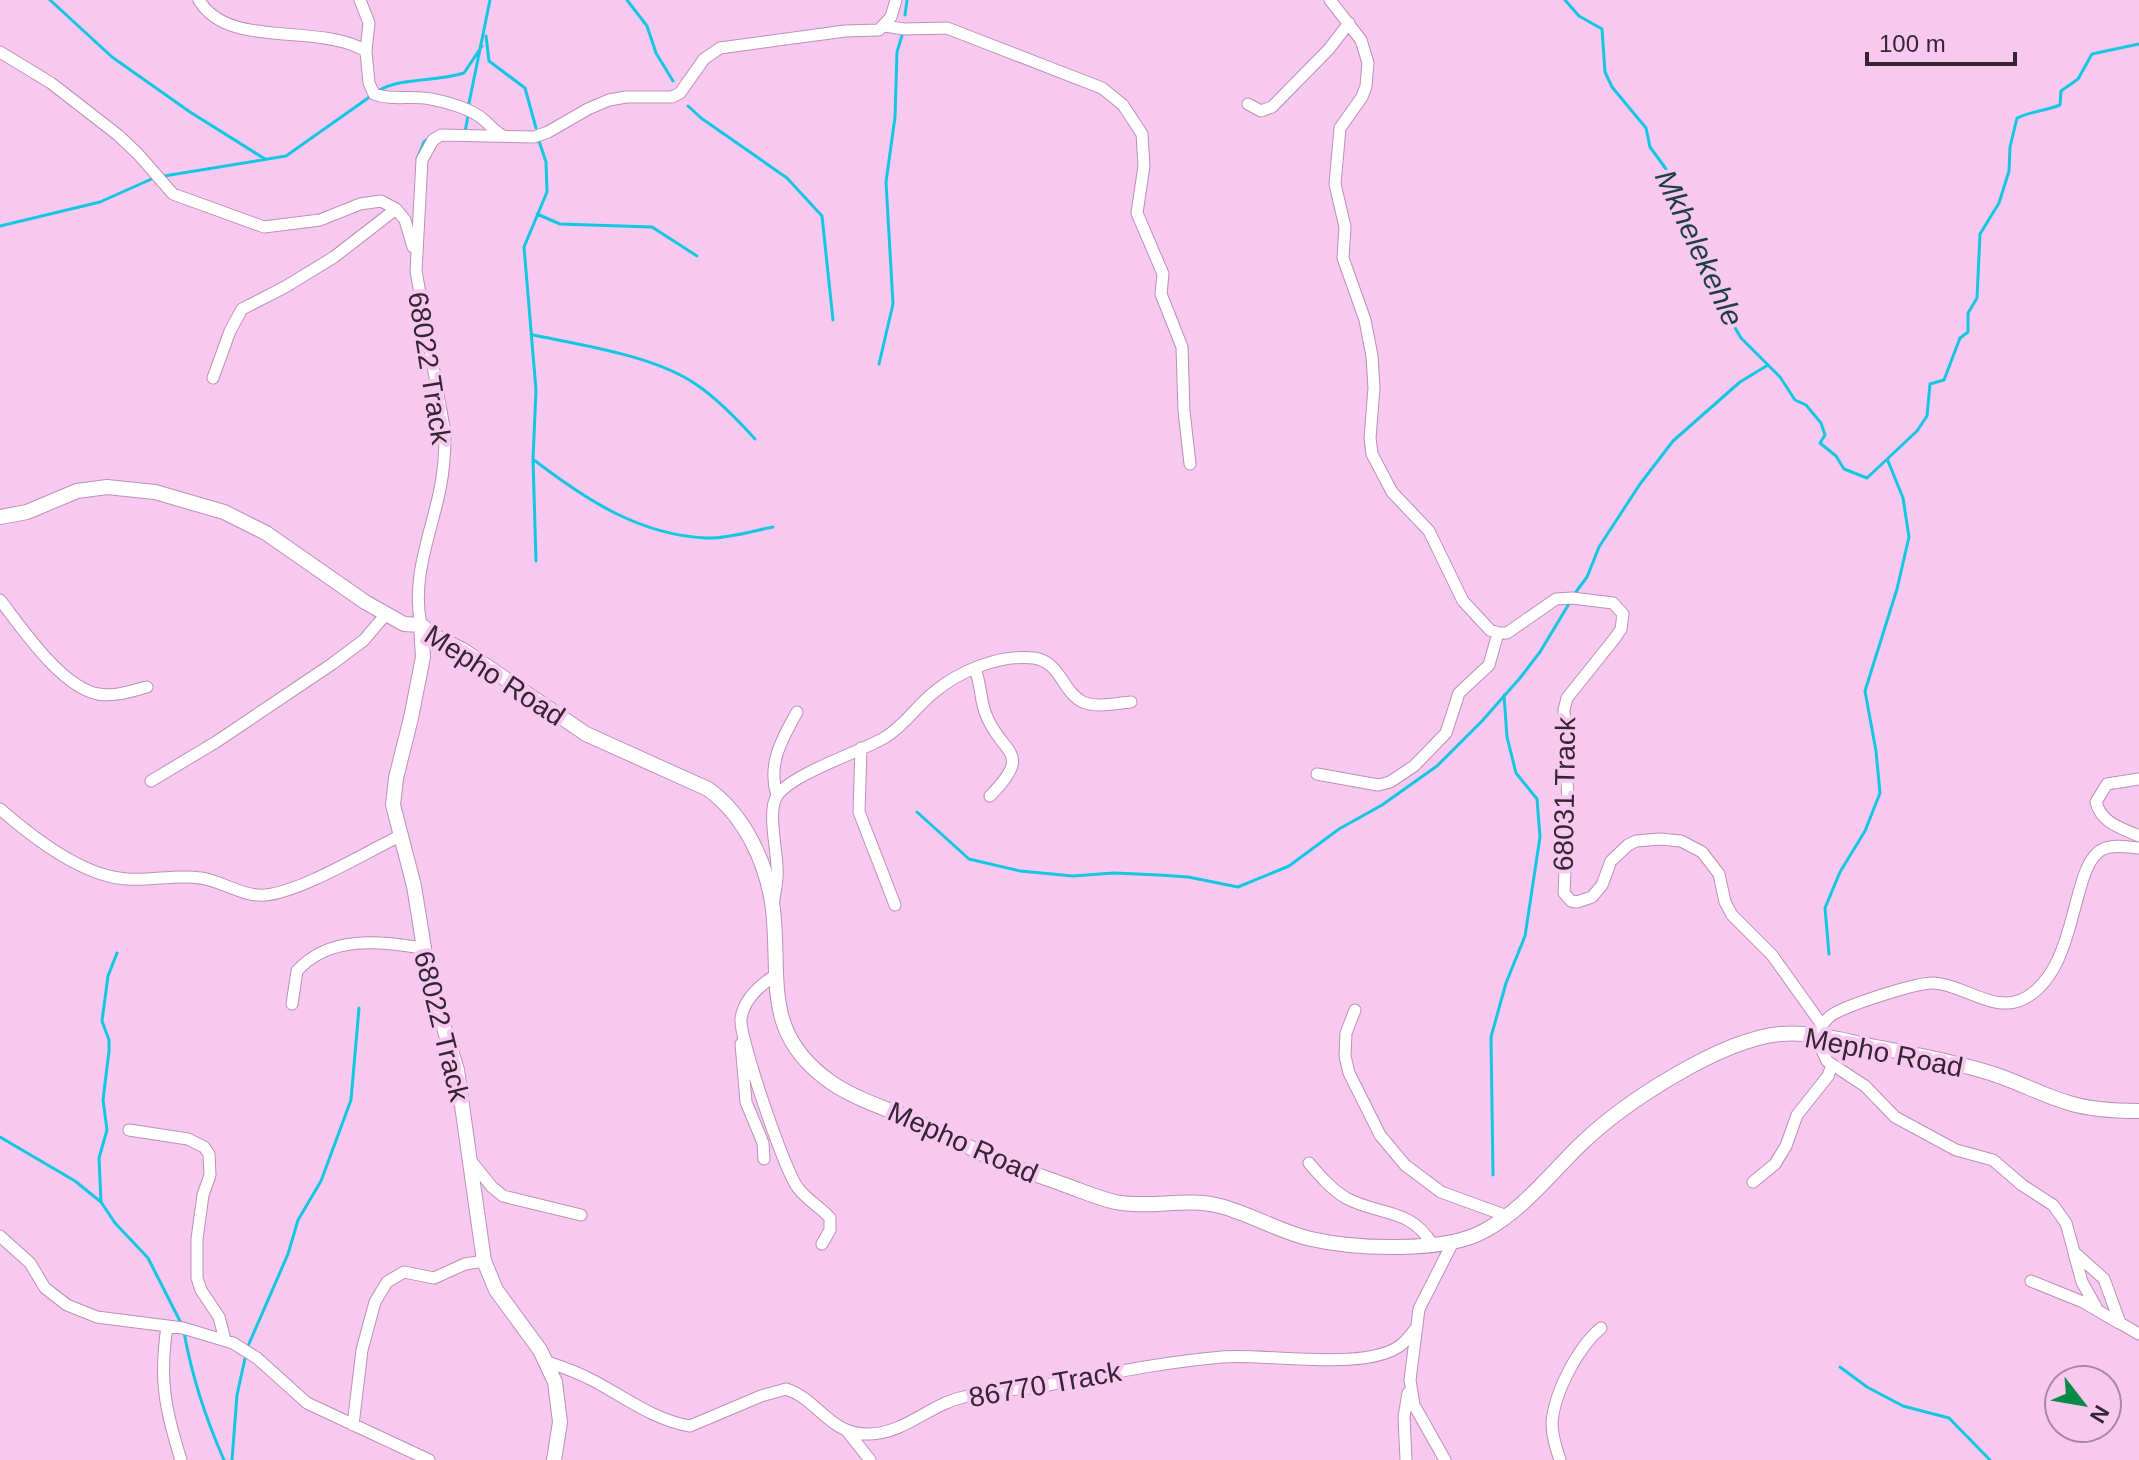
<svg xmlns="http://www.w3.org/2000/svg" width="2139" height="1460" font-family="Helvetica,sans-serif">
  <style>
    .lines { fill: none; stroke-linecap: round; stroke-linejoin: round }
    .stream { stroke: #13c7e1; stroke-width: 3 }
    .minor-casing { stroke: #bc90b5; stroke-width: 13 }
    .tertiary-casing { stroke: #bc90b5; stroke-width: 16 }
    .minor { stroke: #fff; stroke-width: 11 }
    .tertiary { stroke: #fff; stroke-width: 14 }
    .labels { text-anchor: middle; stroke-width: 8; stroke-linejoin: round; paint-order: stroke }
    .street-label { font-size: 28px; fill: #352433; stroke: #f8c9f0 }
    .water-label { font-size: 30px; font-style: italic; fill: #1f3e44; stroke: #f8c9f0 }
  </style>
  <rect width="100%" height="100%" fill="#f8c9f0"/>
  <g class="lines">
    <path class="stream" d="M50,0L112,57L190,112L265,159
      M627,0L647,26L656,53L673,81
      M1565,0L1579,16L1602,29L1605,72L1612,87L1646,128L1650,147L1666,169L1689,241L1710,285L1741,338L1780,377L1795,400L1806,405L1821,423L1825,435L1820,443L1836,456L1844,469L1867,478L1917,431L1927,416L1930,384L1944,380L1960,338L1968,332V313L1977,298L1980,234L1999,203L2009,171L2010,147L2017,118C2032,111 2045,111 2060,105L2061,91L2078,79L2092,54L2139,44
      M905,15L907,0
      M486,36L489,61L525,88L536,128
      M378,91C401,77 437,82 464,73L482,46
      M688,106L701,118L787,178L822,216L833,320
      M468,108L490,0
      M465,132L468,116
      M417,159L424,142L428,139
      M164,176L286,156L371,96
      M537,214L560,224L652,227L697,256
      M0,226L100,202L156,177
      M533,335C582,345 656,356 697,385C719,400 737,419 755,439
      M879,364L893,304L886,182L895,117L897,52L903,32
      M534,460C585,499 639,535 706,538C727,539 752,531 773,527
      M536,561L533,459L536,390L524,247L547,192L546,162L539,141
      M1573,596L1587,577L1599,547L1640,484L1673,441L1740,382L1768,365
      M917,812L969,859L1020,871L1073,876L1114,873L1159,875L1188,877L1238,887L1289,866L1339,829L1382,805L1437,766L1482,721L1520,678L1540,652L1570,602
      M1829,954L1825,908L1840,872L1865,831L1880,793L1876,751L1865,691L1897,589L1909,537L1903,498L1888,461
      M0,1137L75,1181L101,1202L115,1223L148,1258L182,1325
      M1493,1175L1491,1037L1506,983L1525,936L1540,837L1537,799L1516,773L1507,737L1504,695
      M101,1202L99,1158L107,1130L103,1100L109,1051V1040L102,1021L108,976L117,953
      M184,1332C192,1377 205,1417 224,1460
      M248,1346L288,1254L298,1220L321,1181L351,1100L359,1008
      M1840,1367L1867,1387L1903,1406L1949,1418L1990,1460
      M232,1460L237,1395L246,1354"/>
    <defs>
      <path id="minor" d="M199,0C228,50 317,22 366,51L369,83L374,94C392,101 412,95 431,99C447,102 472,109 484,120C491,126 494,131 503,136
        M360,0L369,23L366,51
        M1330,0L1361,40L1368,63L1366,86L1362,97L1340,128L1335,184L1345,227L1343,258L1365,320L1372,356L1374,388L1370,438L1372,454L1392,492L1429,531L1463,601L1490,630L1498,633H1507L1556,599L1572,598L1613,603L1623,614L1621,629L1615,638L1567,698L1564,710L1568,803L1564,893L1571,901L1577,902L1592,897L1602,885L1611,861L1628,845L1636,841L1660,839L1681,841L1702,852L1719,874L1725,902L1732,915L1772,955L1822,1025L1821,1048L1827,1061L1865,1086L1895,1117L1956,1150L1993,1160L2022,1185L2053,1205L2066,1223L2074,1252L2104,1279L2120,1323L2139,1334
        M885,26L904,29L947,28L1102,88L1123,105L1142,134L1144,166L1137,213L1163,274L1161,294L1182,347L1184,411L1190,464
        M0,52L51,83L118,135L138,154L173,194L264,227L320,220L360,204L381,201L396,209L405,220L413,247
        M1248,104L1261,111L1272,107L1329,49L1349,23
        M213,378L230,331L242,309L285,287L334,257L396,209
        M0,600C22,628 61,687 98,694C114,697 131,691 147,687
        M421,625C411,578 431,534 440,489C444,470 445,452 445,433L416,271L422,160L433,140L441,135L534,137L548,132L588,109L609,100L626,97H672L680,93L704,59L720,48L845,31L879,30L891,17L896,0
        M975,669C981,684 980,698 985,712C1000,756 1036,749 990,796
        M861,748L859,812L895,905
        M1317,774L1378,785L1390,782L1414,766L1446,733L1459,693L1489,665L1498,633
        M2139,779L2107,784L2096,802C2101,823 2121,828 2139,836
        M151,781L216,742L332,664L364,640L386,614
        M777,796C767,764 782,739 797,712
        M0,809C32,837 84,877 127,879C152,881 176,874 201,878C222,881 243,897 265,895C301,892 366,852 400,836
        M774,899C776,888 778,878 777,868C777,850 767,810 777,796C791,774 860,752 884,738C904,726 915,708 933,693C959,671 1000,654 1034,658C1061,662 1062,692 1083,702C1096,708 1117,703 1131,702
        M774,976C759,986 743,1001 741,1019C739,1037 785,1172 798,1188C807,1200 820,1207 830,1218V1230L822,1244
        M292,1004L297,971C329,935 380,941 422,948
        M1355,1010L1346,1033L1345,1056L1349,1073L1380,1135L1405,1165L1441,1192L1507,1216
        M1822,1025C1826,1020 1830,1015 1835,1013C1852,1004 1917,982 1934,983C1966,985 1996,1016 2027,997C2080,965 2070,864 2103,849C2113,844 2128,847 2139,848
        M741,1044L746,1102L763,1143L764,1159
        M129,1130L188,1139L204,1147L209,1154L210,1175L203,1195L197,1239V1278L201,1290L219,1317L225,1340
        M471,1161L492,1187L503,1196L581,1215
        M1309,1163C1320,1176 1331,1189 1346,1198C1379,1216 1410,1207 1432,1244
        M1753,1182L1775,1164L1786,1146L1797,1115L1828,1076L1832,1065
        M0,1236L30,1263L45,1288L67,1305L97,1317L183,1328L233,1343L257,1358L307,1403L429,1460
        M2074,1253L2082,1282L2096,1307
        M2031,1281L2083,1302L2119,1323
        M167,1327C159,1379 165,1409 181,1460
        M547,1362C563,1367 579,1373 594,1381C626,1398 654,1420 690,1426L761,1396L786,1389C818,1399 829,1435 869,1434C906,1433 930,1404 964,1397C992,1390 1021,1390 1048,1385C1106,1374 1163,1362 1222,1357C1267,1353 1366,1372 1401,1345C1407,1340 1412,1333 1417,1327
        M353,1425L362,1350L375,1302L387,1282L404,1272L434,1278L465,1264L484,1261
        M847,1431L870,1460
        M1406,1460L1404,1417L1408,1393
        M1445,1460L1414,1405L1410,1380L1419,1309L1453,1242
        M1560,1460C1556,1448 1552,1436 1552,1423C1554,1393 1578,1347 1601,1328"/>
      <path id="tertiary" d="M0,517L27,512L77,491L107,487L155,492L224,512L266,533L365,602L404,624L421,625L438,638L463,650L586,734L708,789C745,816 767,863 773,909C781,980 761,1034 832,1083C859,1101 891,1110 920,1123C942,1132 962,1144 983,1154C1010,1166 1038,1175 1065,1185C1082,1191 1098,1198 1115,1202C1150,1209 1186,1197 1220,1206C1251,1214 1280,1232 1311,1239C1355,1249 1445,1253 1484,1231C1523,1210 1551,1173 1582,1143C1625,1102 1720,1040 1780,1034C1813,1031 1844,1041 1876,1047C1913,1054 1951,1061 1987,1072C2015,1080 2041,1095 2069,1103C2092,1110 2116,1111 2139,1111
        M421,625L423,657L411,718L396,778L393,805L414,886L429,979L457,1070L484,1261L496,1290L540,1350L555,1382L560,1422L554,1460"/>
    </defs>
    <use href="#minor" class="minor-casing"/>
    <use href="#tertiary" class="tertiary-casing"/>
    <use href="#minor" class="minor"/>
    <use href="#tertiary" class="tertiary"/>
  </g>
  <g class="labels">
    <g class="street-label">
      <text transform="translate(430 368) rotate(81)" y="10">68022 Track</text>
      <text transform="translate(495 675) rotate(33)" y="10">Mepho Road</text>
      <text transform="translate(1564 794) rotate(-89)" y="10">68031 Track</text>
      <text transform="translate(442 1026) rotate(76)" y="10">68022 Track</text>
      <text transform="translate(1884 1052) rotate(11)" y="10">Mepho Road</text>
      <text transform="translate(963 1142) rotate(24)" y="10">Mepho Road</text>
      <text transform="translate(1045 1384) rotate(-10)" y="10">86770 Track</text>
    </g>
    <g class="water-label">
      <text transform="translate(1699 248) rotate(65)" y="10">Mkhelekehle</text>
    </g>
  </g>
  <g transform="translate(2083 1404) rotate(121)"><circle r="38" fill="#f8c9f0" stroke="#aa87a4" stroke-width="2"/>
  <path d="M0-6L14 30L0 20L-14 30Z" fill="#088944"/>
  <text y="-12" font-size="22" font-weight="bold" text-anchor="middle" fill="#352433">N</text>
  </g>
  <path d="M1867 52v12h148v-12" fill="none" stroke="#352433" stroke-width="4"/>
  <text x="1879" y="52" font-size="24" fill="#352433" stroke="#f8c9f0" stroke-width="6" paint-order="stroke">100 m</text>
</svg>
